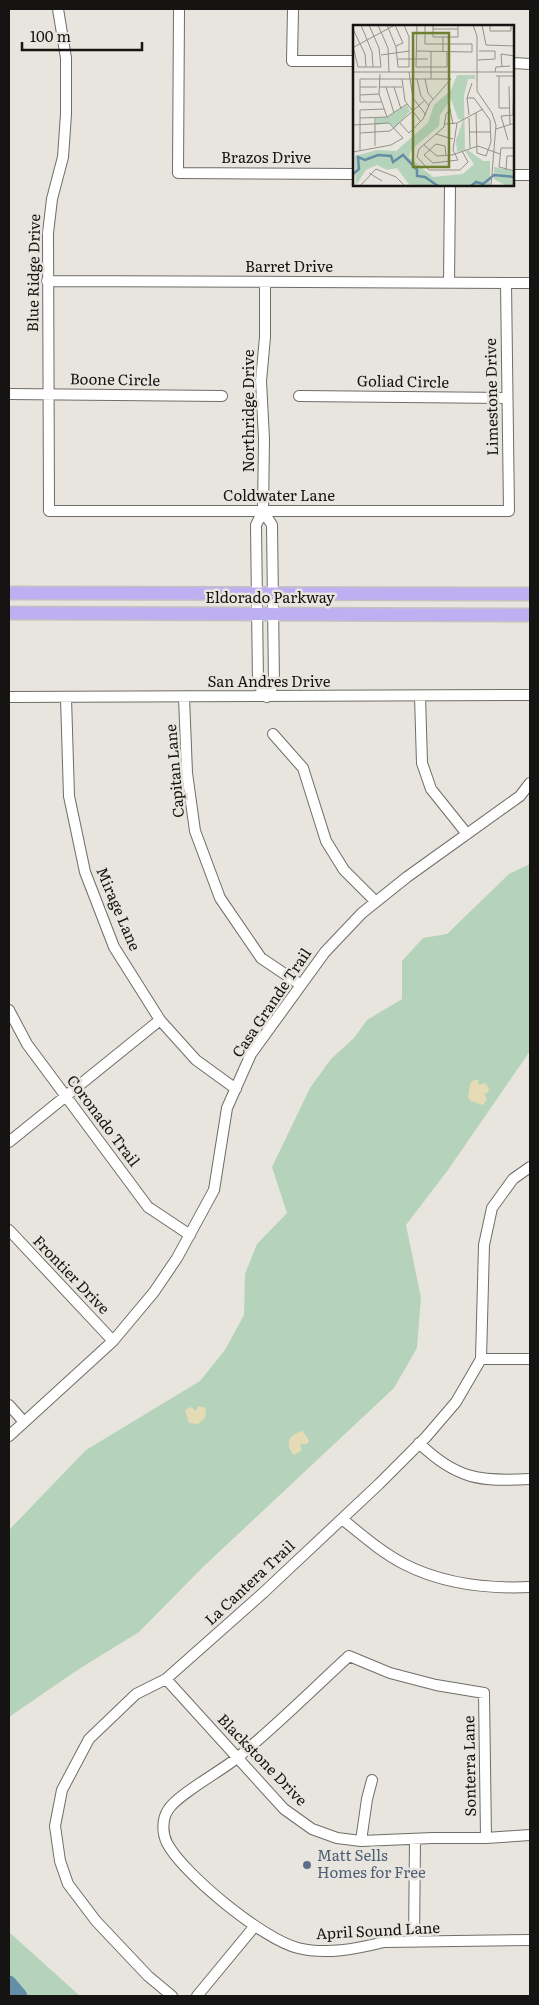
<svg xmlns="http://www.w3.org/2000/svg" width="539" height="2005" font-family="Literata,serif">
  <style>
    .green { fill: #b5d3bb }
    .sand { fill: #e5dcb6 }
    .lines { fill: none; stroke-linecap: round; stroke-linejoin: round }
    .river { stroke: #648ea5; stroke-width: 15 }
    .minor-casing { stroke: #6f6d67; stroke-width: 12 }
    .major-casing { stroke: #c2c2c1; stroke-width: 15 }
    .minor { stroke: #fff; stroke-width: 10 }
    .major { stroke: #bcb0f2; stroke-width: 12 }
    .service-dot { fill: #5c6f8a; stroke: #e8e5de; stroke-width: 2 }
    .labels { text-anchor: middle; stroke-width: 5; stroke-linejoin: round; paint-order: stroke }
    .street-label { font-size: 15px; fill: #151412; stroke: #e8e5de }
    .service-label { font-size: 15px; fill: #4e5e75; stroke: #e8e5de; text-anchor: start }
    .inset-river { fill: none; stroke: #648ea5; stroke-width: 2.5 }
    .inset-road { fill: none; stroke: #94918c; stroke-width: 1 }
    .view { fill: #6e8030; fill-opacity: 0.15; stroke: #6e8030; stroke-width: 2.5 }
    .inset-edge { fill: none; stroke: #151412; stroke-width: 2.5 }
  </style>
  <rect width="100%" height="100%" fill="#e8e5de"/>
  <path class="green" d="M530,864V1051L448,1170L406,1225L421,1298L417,1348L394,1388L203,1567L139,1632L79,1669L9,1717V1530L86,1450L200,1381L225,1350L244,1315L245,1274L257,1244L287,1213L272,1167L310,1088L331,1059L354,1038L367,1020L402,999V961L423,938L447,934L509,874Z
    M9,1932L80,1996H9Z"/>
  <path class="sand" d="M474,1080H478L479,1085L485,1083L489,1088L488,1092L484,1094L487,1099L483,1105L471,1101L468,1098L470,1084Z
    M198,1406L206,1408L205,1418L198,1424L189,1423L185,1410L191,1407L196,1411Z
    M303,1431L309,1441L307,1444H300L302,1450L294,1455C284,1444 289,1434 303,1431Z"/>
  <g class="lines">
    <path class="river" d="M9,1983L20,1996"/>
    <defs>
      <path id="minor" d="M58,9L66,58V114L63,157L52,199L48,233L49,511H509L506,283
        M179,9L178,173L354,174
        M293,9L292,61H354
        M513,63L530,64
        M513,175H530
        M47,281L530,283
        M449,283L450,185
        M9,394L222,396
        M299,396L507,398
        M263,511L272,525L274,684L267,697L258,684L256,525L263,511L264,439L261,381L265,337V282
        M420,696L422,763L431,789L467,834
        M9,697L530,695
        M184,697L187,773L195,831L220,898L261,958L301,985
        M66,698L69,796L85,872L114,947L160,1020L196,1060L236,1089
        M273,734L303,768L326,841L344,870L376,902
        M9,1010L27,1044L148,1207L190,1235
        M9,1142L160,1020
        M9,1230L113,1341
        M481,1359H530
        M9,1405L24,1422
        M9,1436L113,1341L154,1292L177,1258L214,1190L227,1108L251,1054L325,952L362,913L407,877L520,796L530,783
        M419,1443C456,1479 480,1482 530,1479
        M342,1519C362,1535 381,1552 404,1564C443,1584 487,1589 530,1587
        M166,1679L284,1809L312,1829L337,1838L361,1841L433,1838H486L530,1835
        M486,1838L484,1693L436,1685L390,1673L349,1656C312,1690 276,1726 237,1758C221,1771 177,1795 168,1810C162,1819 162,1833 167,1843C183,1874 264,1940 298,1948C326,1955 356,1949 384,1942L530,1940
        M361,1841L367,1799L372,1780
        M414,1942L415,1840
        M172,1996L148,1976L96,1921L68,1884L60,1861L55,1826L62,1790L89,1739L136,1694L166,1679L263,1593L379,1484L426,1437L456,1402L481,1359L484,1245L492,1208L513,1179L530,1167
        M197,1996L254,1927"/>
      <path id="major" d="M9,593L530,594
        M9,613L530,615"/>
    </defs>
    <use href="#minor" class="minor-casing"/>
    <use href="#major" class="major-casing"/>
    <use href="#minor" class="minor"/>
    <use href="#major" class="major"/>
  </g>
  <circle class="service-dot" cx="307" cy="1865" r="5"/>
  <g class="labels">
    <g class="street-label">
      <text x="266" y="163">Brazos Drive</text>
      <text x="289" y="272">Barret Drive</text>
      <text transform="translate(34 273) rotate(-89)" y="5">Blue Ridge Drive</text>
      <text transform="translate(115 380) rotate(1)" y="5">Boone Circle</text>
      <text transform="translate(403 382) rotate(1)" y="5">Goliad Circle</text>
      <text transform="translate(492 397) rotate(-91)" y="5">Limestone Drive</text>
      <text transform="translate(249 411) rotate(-90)" y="5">Northridge Drive</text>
      <text x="279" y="501">Coldwater Lane</text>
      <text x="270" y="603">Eldorado Parkway</text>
      <text x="269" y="687">San Andres Drive</text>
      <text transform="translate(175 771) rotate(-95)" y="5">Capitan Lane</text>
      <text transform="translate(118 909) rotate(67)" y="5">Mirage Lane</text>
      <text transform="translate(272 1003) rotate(-56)" y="5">Casa Grande Trail</text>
      <text transform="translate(103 1121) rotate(53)" y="5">Coronado Trail</text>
      <text transform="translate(71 1275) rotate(46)" y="5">Frontier Drive</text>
      <text transform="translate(250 1583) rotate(-43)" y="5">La Cantera Trail</text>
      <text transform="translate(262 1760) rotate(46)" y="5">Blackstone Drive</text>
      <text transform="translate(470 1766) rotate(-91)" y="5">Sonterra Lane</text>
      <text transform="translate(378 1931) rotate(-3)" y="5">April Sound Lane</text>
    </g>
    <g class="service-label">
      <text x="317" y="1861">Matt Sells<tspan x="317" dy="17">Homes for Free</tspan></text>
    </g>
  </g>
  <g transform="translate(353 25)">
    <rect width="161" height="161" fill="#e8e5de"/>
    <path d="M104,50H122V54H115L111,71L112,125L104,127L103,115L110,95L105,94L98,74L87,90L86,101L59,124L56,132L80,152L110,149L121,139L112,126L115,125L130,136H137V161H57L44,143L34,145L24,140L13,145L3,160L2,131L24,125L43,126L75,98L81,80L98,65ZM54,80L57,86L42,103L36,98L23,100V93L34,92ZM141,142L160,146L161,161H153L141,154Z" fill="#b5d3bb"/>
    <path class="inset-river" d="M0,149L6,144L5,132L12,135L25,130L38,131L40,137L50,130L64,145V151L72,152L85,161M118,161L123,157L130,159L141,150L162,152"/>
    <path class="inset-road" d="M8,0L19,27L20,42M25,0L35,23L36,47M34,0L43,22L45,42H56V12L51,0M42,0L50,18L43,21M64,0L63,42H94V27M80,0V12H105V0M120,0L124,11V66L139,88L143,100L138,161M129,0L133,20M137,0V6H158V0M0,4L12,29L13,42M80,4H105M133,20L162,21M0,21L5,42H28L26,23L16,0M1,22L42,0M63,26L119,27V19H72V0M78,26V54M90,27V12M28,30L56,26M45,34H75M125,35L142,34V26H126M149,42L148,29L162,31M0,47H162M56,47L60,73L73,90M142,47L143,42L157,41M27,49L26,69L34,92M143,51H161L160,90M146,51V83H156M49,54L52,76L68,97M64,54L68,71L76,81M72,54L75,68L80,74M156,61L157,100M7,62H24M26,62H49M33,62L41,88M41,62L48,84M7,70L26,69M114,73H121L137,95L138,117L133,131L124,128L123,88M28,77H7V54H98L77,78L70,94L56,108L47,98M96,80L100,99M98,84L93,89L91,102L66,124L64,132L76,145H107L115,137L109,126M116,90L114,73L119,58M7,93L34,92L54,79M22,93V121M116,93L117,123M92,99L104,98L130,84M0,100L36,98L50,113L38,120L0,127M143,104L162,98M116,107H138M7,108L37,106L71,76M83,109L100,114M155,115L148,91L161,90M71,120L84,131L99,130L125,121L147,129M162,123H148L146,142L162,146M7,126V85L31,84M93,131L92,121L83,119L71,130L80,138L105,135L100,125L104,98M153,145L154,131H162M16,148L29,156M7,161L23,144L43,152L52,161"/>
    <path class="view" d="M60,8H96V142H60Z"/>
    <rect width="161" height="161" class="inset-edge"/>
  </g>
  <rect width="539" height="2005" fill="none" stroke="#151412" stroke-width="20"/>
  <path d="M22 42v8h120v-8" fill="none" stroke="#151412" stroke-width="2.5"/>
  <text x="30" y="42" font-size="15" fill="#151412" stroke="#e8e5de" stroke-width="4" paint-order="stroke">100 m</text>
</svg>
